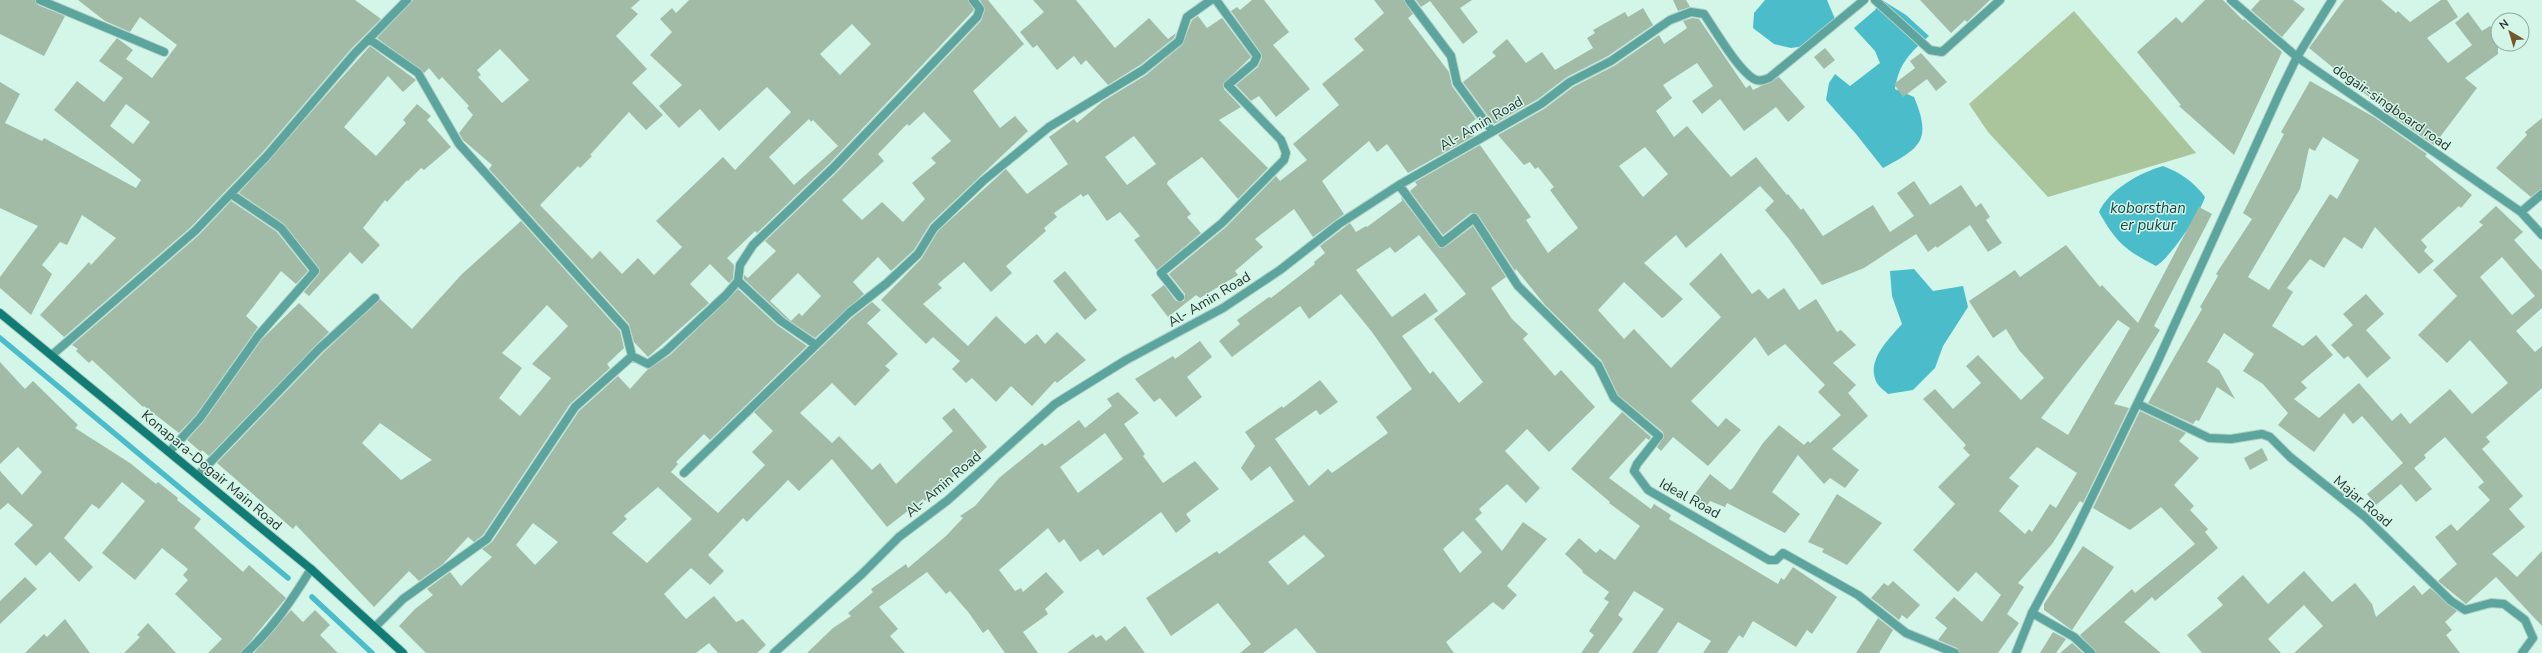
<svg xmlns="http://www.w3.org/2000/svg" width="2542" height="653" font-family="'Nunito Sans',sans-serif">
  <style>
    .green { fill: #aac49b }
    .water { fill: #4bbcca }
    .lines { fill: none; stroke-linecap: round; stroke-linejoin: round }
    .stream { stroke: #4bbcca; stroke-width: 5.5 }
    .building { fill: #a1bba7; fill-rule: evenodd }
    .minor-casing { stroke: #b1d0c4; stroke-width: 10 }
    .tertiary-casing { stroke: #b1d0c4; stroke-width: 10 }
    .secondary-casing { stroke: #b1d0c4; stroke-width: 10 }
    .minor { stroke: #5ca49e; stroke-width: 8 }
    .tertiary { stroke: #5ca49e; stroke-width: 8 }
    .secondary { stroke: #117c76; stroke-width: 8 }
    .labels { text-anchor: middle; stroke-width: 3; stroke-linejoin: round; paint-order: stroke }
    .street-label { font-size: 14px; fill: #2a3732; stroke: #d3f6e9 }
    .water-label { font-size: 15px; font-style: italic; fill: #14464c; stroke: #d3f6e9 }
  </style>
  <rect width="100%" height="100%" fill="#d3f6e9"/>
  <path class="green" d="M2074,11L2196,153L2048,197L1988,132L1969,104Z"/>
  <path class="water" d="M1765,0H1827L1835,19L1812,45L1791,48L1774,44L1753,28L1754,13Z
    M1882,0L1906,15L1929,36C1910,53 1899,63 1895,89L1914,97C1932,140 1921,148 1883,168L1856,134L1826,100L1829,83L1835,74L1850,86L1880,63L1875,51L1854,28L1875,10Z
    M2163,166C2181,173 2193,181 2205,197C2200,213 2171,257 2156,266C2125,250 2116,242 2099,212C2109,190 2139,173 2163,166Z
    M1914,269L1933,291L1963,286L1968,307L1943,346L1935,368L1913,390L1888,394C1885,391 1879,387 1877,383C1865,361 1889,339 1902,324L1892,296L1890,271Z"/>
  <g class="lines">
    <path class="stream" d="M0,338L288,578
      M312,597L372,653"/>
  </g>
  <path class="building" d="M0,0H35L38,5L65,16L44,56L0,34Z
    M78,0H355L381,19L351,49L262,153L191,227L64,337L40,315L89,262L91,265L116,238L82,215L67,245L60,242L42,265L52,274L31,315L0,288V277L38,226L0,208V82L20,94L5,123L42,141L44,138L136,188L141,180L54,110L77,81L104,102L123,78L99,61L117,38L133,50L126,59L152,78L177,45L140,17L130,32L105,21ZM126,104L150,122L133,144L110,126Z
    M413,0H640L631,8L638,14L616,36L647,69L632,83L663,115L646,130L629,112L590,155L592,156L580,168L578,166L540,205L592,259L600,251L622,274L638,258L654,275L682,247L656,221L723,157L735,170L791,112L767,87L719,131L700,109L679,128L659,106L682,85L650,55L672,32L660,19L672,8L676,13L689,0H968L974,10L829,164L757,233L755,231L727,258L734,265L733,279L729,283L710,264L690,284L709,303L648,357L634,342L629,324L489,169L492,165L463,140L459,133L473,115L467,108L469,106L442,77L439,80L429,68L424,73L377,38ZM852,24L871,44L840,75L820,54ZM500,49L529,80L502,103L478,77L481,75L477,70ZM809,119L811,122L813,120L838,146L794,185L769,157Z
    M980,0H988L1024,44L973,91L1000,128L1015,116L1028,131L930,224L914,250L891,271L878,257L853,282L864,294L815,338L784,317L744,279V275L748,278L776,251L765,241L837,172L981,21L985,9ZM924,112L951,141L931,158L936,163L912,183L925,199L903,222L882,202L862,220L842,200L884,161L878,154L907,124L909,126ZM798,273L821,296L802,316L799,313L791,321L770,301Z
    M1033,0H1076L1115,48L1149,18L1168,39L1176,33L1174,38L1140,65L1108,85L1086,60L1081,65L1074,56L1057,70L1037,45L1033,48L1020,32L1044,12Z
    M1252,0H1264L1289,32L1273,45L1310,89L1276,117L1259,96L1251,101L1236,85L1258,67L1262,58L1261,53L1231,11L1237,7L1240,10Z
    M1374,0H1404L1413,14L1408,18L1449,72L1452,86L1476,119L1467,126L1474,136L1408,173L1387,144L1377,152L1369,141L1322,181L1344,214L1313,237L1294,209L1255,239L1263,247L1235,271L1238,275L1200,298L1196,295L1168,317L1151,295L1164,285L1176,301H1184L1185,294L1169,274L1226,227L1276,176L1280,181L1307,160L1293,144L1339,105L1322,84L1364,50L1354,39L1384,13Z
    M1416,0H1472L1460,8L1478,32L1463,44L1430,1L1421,7Z
    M1673,0H1686L1690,7L1678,11Z
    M1920,0H1990L1967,22L1965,20L1951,33Z
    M2205,0H2223L2243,20L2244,19L2282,52L2234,155L2179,106L2181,105L2137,52L2176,17L2182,23Z
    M2260,0H2293L2305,9L2282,37L2251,10Z
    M2344,0H2381L2396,13L2398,11L2410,22L2441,0H2447L2458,17L2427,38L2448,63L2472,45L2455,23L2468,12L2482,31L2490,26L2498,36V54L2465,78L2477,88L2434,145L2391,115L2309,48Z
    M1643,8L1653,25L1608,56L1567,77L1538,99L1494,124L1463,82L1496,56L1492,52L1507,39L1526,63L1542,52L1555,70L1593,48L1587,38L1595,33L1593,30L1625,12L1628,17Z
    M1198,16L1207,28L1222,18L1251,57L1223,84L1224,89L1241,107L1219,120L1268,168L1238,199L1202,157L1168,181L1167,184L1191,214L1187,217L1201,233L1157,270L1134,240L1140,236L1120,212L1107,221L1088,194L1083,197L1081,194L1054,213L1057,217L1044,228L1046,231L1006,266L1012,273L991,292L964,262L938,284L942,288L923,304L968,346L996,316L1025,344L1037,334L1045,344L1057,332L1086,360L1057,383L1055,381L1032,406L1011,386L996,402L972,378L966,383L952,369L960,361L933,337L926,344L881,300L922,258L938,231L1006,169L1027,194L1068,164L1049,137L1074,119L1077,123L1103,101L1146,75L1182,45L1192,20ZM1134,136L1156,164L1127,185L1105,157Z
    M1692,18L1699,19L1746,88L1750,85L1753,90L1779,77L1805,107L1788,122L1776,107L1744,131L1720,99L1702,114L1692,101L1713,86L1697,63L1663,85L1672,98L1656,111L1674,137L1687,126L1731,177L1756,157L1787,195L1788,194L1801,210L1803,208L1823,236L1873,205L1890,232L1914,216L1897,193L1914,181L1930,205L1961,185L1976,207L1981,203L1990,217L1986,220L2002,243L1988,252L1970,225L1937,248L1936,246L1928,252L1916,234L1864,268L1822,285L1789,239L1765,210L1774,201L1760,186L1686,248L1676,235L1644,263L1683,299L1664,317L1662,318L1624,282L1598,310L1624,339L1634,329L1671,368L1721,317L1689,284L1721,253L1752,294L1759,289L1768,299L1784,288L1799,310L1816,299L1837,332L1841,330L1856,345L1833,363L1856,385L1848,393L1868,416L1832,449L1859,470L1845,488L1830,478L1824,484L1798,455L1772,492L1800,514L1785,533L1727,503L1725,507L1710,501L1706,508L1692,498L1710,474L1730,490L1733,488L1763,443L1779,425L1804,445L1808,441L1810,443L1841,415L1818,392L1825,385L1785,344L1768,356L1755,337L1691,401L1718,427L1726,418L1741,430L1708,466L1673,437L1661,451L1657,447L1664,437L1663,432L1618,395L1602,361L1545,305L1516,269L1515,271L1478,215L1471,213L1443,235L1410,191L1417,185L1415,182L1480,145L1531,217L1526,220L1548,253L1578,228L1550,190L1554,187L1538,167L1535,169L1530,162L1524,165L1498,135L1544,109L1573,87L1614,66L1659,35L1664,44L1687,28L1683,21ZM1645,147L1668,174L1643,197L1619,166Z
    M370,46L416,80L403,92L388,76L344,127L376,156L406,123L403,120L417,104L431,116L427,120L451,147L424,170L421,168L408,181L407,180L387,202L385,200L363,228L380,245L362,264L350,252L309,296L304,292L319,274V268L284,224L239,193Z
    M1825,48L1835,60L1824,69L1814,57Z
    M1921,53L1947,82L1936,91L1927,79L1903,97L1894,84L1915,68L1910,61Z
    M2310,81L2374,117L2427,154L2425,156L2472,195L2461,208L2459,206L2421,240L2427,247L2424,251L2434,261L2419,274L2375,227L2362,249L2344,237L2324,268L2310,259L2287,288L2293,292L2272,326L2303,346L2316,335L2333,355L2301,382L2307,388L2294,399L2319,418L2359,383L2392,421L2401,413L2410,424L2450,389L2472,414L2508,383L2470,340L2447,363L2418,335L2457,296L2433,270L2483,225L2479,222L2496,206L2523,232L2514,240L2542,271V308L2516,331L2535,352L2542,346V388L2486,437L2490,442L2482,449L2523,496L2509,509L2525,527L2492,554L2517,577L2542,551V626L2496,577L2466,604L2438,581L2457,564L2435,537L2451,524L2457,531L2490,500L2478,487L2484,482L2445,437L2424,455L2426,458L2414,468L2432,489L2416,502L2401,484L2376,505L2367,494L2403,463L2362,416L2353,424L2344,413L2314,452L2278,425L2288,413L2263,384L2243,371L2254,354L2224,333L2207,362L2219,370L2235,399L2217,387L2199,421L2196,420L2193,424L2148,403L2202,309L2200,307L2218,276L2216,274L2252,219L2243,213L2284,134L2281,132ZM2323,137L2359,160L2337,199L2330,194L2269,290L2248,277L2300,189L2309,148L2315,151ZM2502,257L2535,296L2512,315L2480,277Z
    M2542,118V189L2531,197L2496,168L2527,135L2525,132Z
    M1401,197L1440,248L1445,247L1473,226L1506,277L1491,288L1512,319L1528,334L1523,339L1555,376L1561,370L1595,407L1549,452L1527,429L1505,451L1540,488L1526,503L1507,484L1479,509L1482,513L1475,519L1502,551L1523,522L1547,539L1507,586L1517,595L1503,610L1493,602L1446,642L1454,653H1317L1296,628L1263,653H1240L1251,644L1218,603L1171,636L1146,598L1217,551L1219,554L1294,501L1270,466L1251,481L1241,468L1255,446L1245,432L1282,406L1283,408L1320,380L1338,402L1320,415L1316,410L1275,439L1309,486L1328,469L1332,473L1388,433L1376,417L1412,389L1372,332L1341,294L1309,319L1300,306L1232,357L1219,341L1240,324L1237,320L1269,297L1271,298L1315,264L1314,262L1325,253L1320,246L1350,223L1356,232L1366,226L1367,227L1402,201ZM1419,235L1466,294L1434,319L1483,382L1459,403L1433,371L1430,374L1402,336L1438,311L1425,293L1392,317L1356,270L1390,247L1395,253ZM1463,531L1482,552L1460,573L1443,549ZM1304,535L1325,556L1288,585L1268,562Z
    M231,201L277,232L308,271L296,284L281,271L246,316L258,327L196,415L179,433L144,406L143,407L92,360L89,363L76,351L78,349L72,345L199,235Z
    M2199,207L2212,214L2154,326L2160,330L2114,404L2129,408L2083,503L2080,501L2052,544L2018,583L2024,587L2007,614L2019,623L1998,653H1960L1957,648L1938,640L1947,628L1935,618L1954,597L1982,622L2001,595L1976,572L1958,592L1913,550L1955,504L1938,487L1970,455L1963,448L1966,445L1923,399L1935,389L1953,409L1981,383L1966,366L1978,355L2021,400L2044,378L2019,350L2006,329L1993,338L1969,301L2015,270L2020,277L2066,245L2100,287L2102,285L2138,323ZM2118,320L2130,328L2068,435L2041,418ZM2037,447L2077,473L2056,508L2050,504L2032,532L2029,529L2025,534L1999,511L2019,486L2009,478Z
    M521,221L620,331L624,348L607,364L610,368L570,404L483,535L474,542L468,537L443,564L419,581L409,571L374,607L296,525L293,529L217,463L323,353L380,299L412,329L462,274ZM547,305L568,326L532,364L551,378L520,416L499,398L522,368L502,353ZM380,423L432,460L401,480L362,443Z
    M1065,271L1097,310L1085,320L1053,281Z
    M738,289L777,325L807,346L710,440L704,434L676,462L678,464L671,472L718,513L765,465L752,452L773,431L754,412L853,317L872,302L881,310L867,323L898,354L885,366L890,370L855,406L832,383L800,413L832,443L839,436L872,470L880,463L896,484L953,431L942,418L954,408L987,447L925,501L923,499L887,527L832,459L799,491L788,480L747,522L743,518L708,555L724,571L710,585L691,568L664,594L686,619L714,596L736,622L743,619L766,645L757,653H718L709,643L696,653H426L399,626L415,609L433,595L427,589L450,572L461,586L492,557L482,549L492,542L579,411L618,376L630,389L648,369L670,355ZM658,487L692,519L647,563L612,533L627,519L624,516ZM533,523L558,542L535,565L516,545Z
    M2366,294L2384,314L2366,330L2391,358L2367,378L2348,356L2344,359L2331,345L2353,325L2343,314Z
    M299,303L329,332L209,456L202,450L201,452L187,440L204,421L262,339Z
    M1200,341L1212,357L1187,377L1202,397L1176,417L1160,398L1154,402L1135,379L1173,356L1175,359Z
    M0,362L25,389L33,381L78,425L75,428L130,463L156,484L158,482L178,498L177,500L201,519L194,528L243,572L249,565L286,598L241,653H208L222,639L175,594L188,580L183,575L188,569L162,548L135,580L102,553L145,501L122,482L99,509L92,504L64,538L93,567L79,582L50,552L36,566L14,544L33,525L8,503L0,510V471L22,495L42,472L18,447L0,464Z
    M1118,392L1139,413L1124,424L1145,454L1143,456L1163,483L1195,461L1219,489L1186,514L1191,521L1176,533L1161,512L1103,556L1098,549L1080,562L1064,539L1059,543L1048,528L999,570L1015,591L1021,588L1023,592L1046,572L1064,592L1045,609L1048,614L1023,632L1038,653H1005L988,629L983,633L969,613L950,591L946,594L927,572L879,607L898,629L890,636L905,653H807L833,628L851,616L848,613L873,592L871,589L906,564L908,568L946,536L963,518L960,516L975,506L999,478L1036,448L1042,443L1045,446L1079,420L1085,428L1112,406L1107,399ZM1105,433L1123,459L1078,493L1060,467Z
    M2140,411L2186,433L2179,441L2199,458L2174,485L2194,506L2190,510L2208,529L2205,532L2218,548L2155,601L2152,597L2124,622L2161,653H2096L2080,635L2132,589L2135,593L2195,544L2161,507L2130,530L2093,508Z
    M1622,412L1651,437L1649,440L1646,438L1609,478L1651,509L1654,504L1671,515L1669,519L1778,584L1781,578L1784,580L1793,567L1837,597L1812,634L1807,630L1796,647L1753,621L1743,638L1739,635L1727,653H1703L1711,641L1678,622L1657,653H1632L1664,609L1634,591L1618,615L1623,619L1598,653H1581L1594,635L1589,631L1609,602L1604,599L1609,592L1582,572L1583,571L1565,554L1579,538L1596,553L1600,549L1615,560L1640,526L1609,503L1610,502L1571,469Z
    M2262,448L2268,460L2250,470L2244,458Z
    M1837,494L1882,523L1847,565L1822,552L1824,549L1808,542Z
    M2083,546L2114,567L2072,630L2044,610V604Z
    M2304,571L2332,602L2355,583L2372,604L2376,617L2414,585L2422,595L2430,588L2457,611L2445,622L2452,630L2446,635L2460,653H2294L2323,626L2304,605L2268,639L2281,653H2202L2187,635L2223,605L2217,598L2243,575L2268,604Z
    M25,577L37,589L0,624V601Z
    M1893,581L1920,605L1907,619L1902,615L1899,620L1871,598L1884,583L1888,586Z
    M291,610L303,622L315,610L330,625L320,635L338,653H254Z
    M1878,618L1893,630L1879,653H1856Z
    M65,619L90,653H25L44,634L47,637Z
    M148,623L176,653H124L140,637L137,635Z
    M1125,626L1145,653H1067L1093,634L1096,638L1101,635L1106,641Z
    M2053,632L2066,639L2056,653H2040Z
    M2072,643L2083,653H2060Z"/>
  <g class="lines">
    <defs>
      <path id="minor" d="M40,0L164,52
        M1409,0L1451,56L1457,83L1492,131
        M1875,0L1930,50L1942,52L2000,0
        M2231,0L2297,57L2521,212L2542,194
        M369,39L418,73L459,144L625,328L632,356
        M1399,185L1442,243L1474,218L1518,286L1598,365L1614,398L1659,436L1637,464L1634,471L1648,490L1769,560H1776L1783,553L1858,595L1906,633L1955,653
        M2521,212L2542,235
        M738,281L781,321L816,345
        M1180,297L1161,273L1222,223L1284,160L1286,153L1281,140L1228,85L1254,63L1257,56L1216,0
        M52,355L195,231L266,157L355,53L407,0
        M2138,404L2209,438L2231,439L2262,434L2270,437L2290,457L2364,516L2451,601L2465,610L2491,603L2504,604L2525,620L2533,638L2522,653
        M170,451L200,418L258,336L315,271L281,228L231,194
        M684,473L849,313L887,283L918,254L934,228L983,181L1049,127L1143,70L1179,41L1187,17L1211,0
        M198,475L319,349L375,298
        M2032,613L2074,637L2091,653
        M375,627L403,599L487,539L575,407L632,356L648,364L666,351L726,295L738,281L740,265L753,245L833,168L977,17L980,9L973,0
        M246,653C273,628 292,600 311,569
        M774,653L862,574L899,537L948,500L1055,404L1126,360L1223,308L1280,270L1339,224L1399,185L1541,104L1570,82L1611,61L1670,20L1691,12L1704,14C1715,30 1738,70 1754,79C1759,82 1763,80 1769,78L1864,0"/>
      <path id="tertiary" d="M2016,653L2032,613L2073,536L2157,363L2280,92L2297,57L2332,0"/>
      <path id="secondary" d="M0,313L311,569L403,653"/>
    </defs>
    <use href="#minor" class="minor-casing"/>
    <use href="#tertiary" class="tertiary-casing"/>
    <use href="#secondary" class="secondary-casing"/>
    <use href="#minor" class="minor"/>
    <use href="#tertiary" class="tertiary"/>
    <use href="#secondary" class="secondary"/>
  </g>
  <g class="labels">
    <g class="street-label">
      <text transform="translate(2392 107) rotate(35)" y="5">dogair-singboard road</text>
      <text transform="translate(1481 123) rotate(-30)" y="5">Al- Amin Road</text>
      <text transform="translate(1209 299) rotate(-31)" y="5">Al- Amin Road</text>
      <text transform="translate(212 470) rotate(40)" y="5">Konapara-Dogair Main Road</text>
      <text transform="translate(943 484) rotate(-40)" y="5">Al- Amin Road</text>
      <text transform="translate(1690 498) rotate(29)" y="5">Ideal Road</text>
      <text transform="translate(2363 501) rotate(40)" y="5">Majar Road</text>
    </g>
    <g class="water-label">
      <text x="2148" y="213">koborsthan<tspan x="2148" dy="17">er pukur</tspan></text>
    </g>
  </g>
  <g transform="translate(2510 32) rotate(322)"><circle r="19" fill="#d3f6e9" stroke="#8faaa0"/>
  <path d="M0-3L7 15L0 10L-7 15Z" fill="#72582a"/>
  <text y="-6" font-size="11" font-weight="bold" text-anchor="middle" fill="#2a3732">N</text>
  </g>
</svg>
